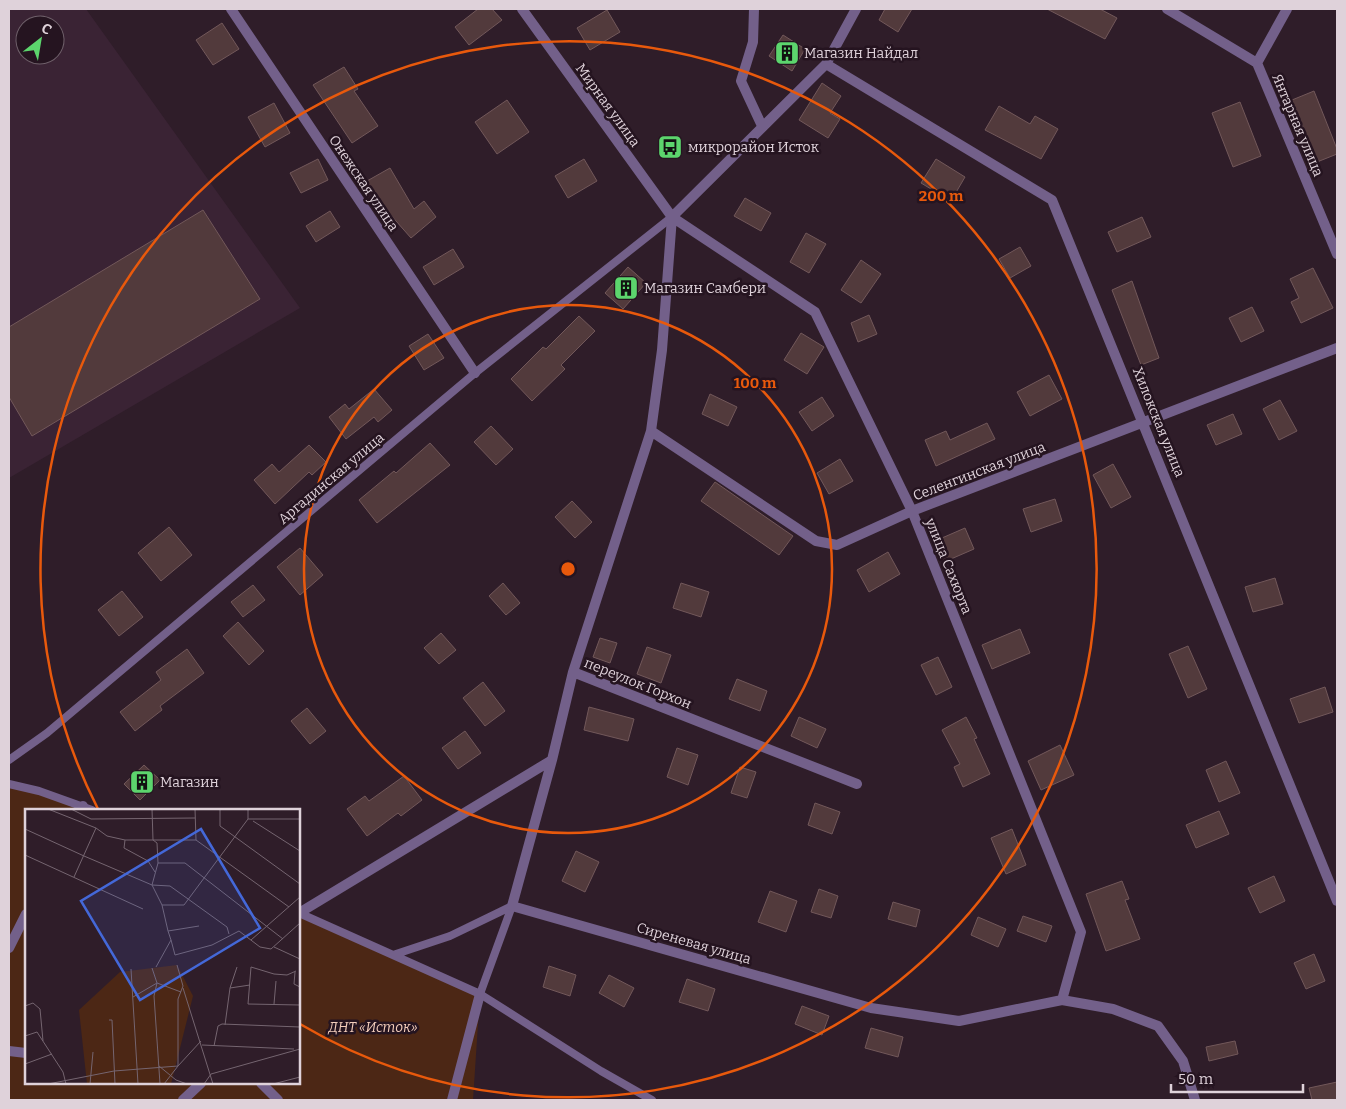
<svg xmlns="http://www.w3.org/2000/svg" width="1346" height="1109" font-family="Bitter,serif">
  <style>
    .built { fill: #3a2334; fill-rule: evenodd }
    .green { fill: #4c2715 }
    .building { fill: #523a3c; stroke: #72585a }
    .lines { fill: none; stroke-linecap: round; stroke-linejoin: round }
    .service { stroke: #73608a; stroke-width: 8 }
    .minor { stroke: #73608a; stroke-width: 10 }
    .ring { fill: none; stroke: #e8590c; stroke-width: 2.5 }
    .labels { text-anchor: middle; stroke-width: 5; stroke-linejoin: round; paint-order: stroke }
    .poi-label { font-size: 14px; fill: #dfd2da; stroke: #251420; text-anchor: start }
    .street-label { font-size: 14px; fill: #dfd2da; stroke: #251420 }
    .park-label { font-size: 14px; font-style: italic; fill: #f3cdbb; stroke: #251420 }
    .inset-road { fill: none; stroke: #756570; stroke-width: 1 }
    .view { fill: #4468d8; fill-opacity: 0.15; stroke: #4468d8; stroke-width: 2.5 }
    .inset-edge { fill: none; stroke: #dfd2da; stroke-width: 2.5 }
    .centre { fill: #e8590c; stroke: #251420; stroke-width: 2.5 }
    .ring-label { font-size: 15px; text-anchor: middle; font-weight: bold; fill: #e8590c; stroke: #251420; stroke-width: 5; stroke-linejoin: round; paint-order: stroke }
  </style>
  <rect width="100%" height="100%" fill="#2f1d29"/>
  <path class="built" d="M9,9H86L300,308L9,478ZM25,25H55V55H25Z"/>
  <path class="green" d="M9,785L92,810H26V1083H299V913L480,994L473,1100H9Z"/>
  <path class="building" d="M478,9H492L502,20L469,45L455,27Z
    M885,9H912L898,32L879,20Z
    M1047,9H1100L1117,18L1105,39Z
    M607,10L620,32L590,50L577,28Z
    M222,23L239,49L213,65L196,40Z
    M783,35L805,49L792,71L769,56Z
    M344,67L358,89L354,91L378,126L352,143L313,85Z
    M822,83L841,96L830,113L840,119L828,138L799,120Z
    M1314,91L1337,149V154L1317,162L1292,100Z
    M507,100L529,132L497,154L475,122Z
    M1240,102L1261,156L1233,167L1212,113Z
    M274,103L290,133L265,147L248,117Z
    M999,106L1030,124L1035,116L1058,129L1041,159L985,130Z
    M318,159L328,180L301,193L290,173Z
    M584,159L597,181L568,198L555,176Z
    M936,159L965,177L951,201L921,183Z
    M390,168L414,209L424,201L436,217L411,238L381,204L367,181Z
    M745,198L771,213L761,231L734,216Z
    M203,210L260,299L32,436L9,397V327Z
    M330,211L340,227L316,242L306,226Z
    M1142,217L1151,237L1117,252L1108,232Z
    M806,233L826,244L809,273L790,262Z
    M1020,247L1031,266L1010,278L999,259Z
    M453,249L464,267L434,285L423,267Z
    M861,260L881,274L861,303L841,290Z
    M628,267L646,283L623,309L605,293Z
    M1313,268L1333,308L1301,323L1291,302L1299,298L1290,279Z
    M1132,281L1159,358L1141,365L1112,290Z
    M1252,307L1264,331L1241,342L1229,318Z
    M869,315L877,334L858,342L851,323Z
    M579,316L595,331L561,365L565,369L532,401L511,379L543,347L546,349Z
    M801,333L824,347L807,374L784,360Z
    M428,334L444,358L424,370L409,346Z
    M1049,375L1062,399L1030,416L1017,392Z
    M374,389L392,410L378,422L374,417L346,439L329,417L345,404L349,409Z
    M710,394L737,407L728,426L702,414Z
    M822,397L834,416L812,431L799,412Z
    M1280,400L1297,431L1279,440L1263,409Z
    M1233,414L1242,434L1216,445L1207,425Z
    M987,423L995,439L936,466L925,440L946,431L950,440Z
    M491,426L513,449L496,465L474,442Z
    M430,443L450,465L377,523L359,500L394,471L396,473Z
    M309,445L326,462L312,475L309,472L275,504L254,480L272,464L279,472Z
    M840,459L853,481L829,494L817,473Z
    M1113,464L1131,497L1111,508L1093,475Z
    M715,482L793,536L779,555L701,501Z
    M1055,499L1062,521L1031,532L1023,509Z
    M572,501L592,522L575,538L555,517Z
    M169,527L192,555L161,581L138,553Z
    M965,528L974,549L944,562L935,541Z
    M300,548L323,575L300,595L277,567Z
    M888,552L900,574L869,592L857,570Z
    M1275,578L1283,604L1253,612L1245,587Z
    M503,583L520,603L506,615L489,596Z
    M681,583L709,592L701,617L673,608Z
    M253,585L265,600L243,617L231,602Z
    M122,591L143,617L119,636L98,610Z
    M238,622L264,651L249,665L223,636Z
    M1020,629L1030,653L992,669L982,645Z
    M441,633L456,650L439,664L424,648Z
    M600,638L617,643L610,663L593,657Z
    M1188,646L1207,689L1188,698L1169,654Z
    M647,647L671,655L661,683L637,674Z
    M187,649L204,673L160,706L162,710L135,731L120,712L161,680L156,672Z
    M938,657L952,687L936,695L921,665Z
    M737,679L767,691L760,711L729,699Z
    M483,682L505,711L485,726L463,698Z
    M1325,687L1333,712L1299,723L1290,699Z
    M589,707L634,719L628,741L584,730Z
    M307,708L326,731L310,744L291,721Z
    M799,717L826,729L817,748L791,736Z
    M966,717L977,738L974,739L990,774L963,787L954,767L960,764L942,730Z
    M465,731L481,753L458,769L442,748Z
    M1060,745L1074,775L1041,790L1028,761Z
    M677,748L698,755L688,785L667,777Z
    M1226,761L1240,793L1219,802L1206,770Z
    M144,765L160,780L140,800L124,784Z
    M740,767L756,772L747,798L731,793Z
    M404,776L422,800L401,816L398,813L367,836L347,809L365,796L369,801Z
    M815,803L840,812L832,834L808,825Z
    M1219,811L1229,834L1196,848L1186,825Z
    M1012,829L1026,865L1006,874L991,838Z
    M576,851L599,862L585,892L562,881Z
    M1274,876L1285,901L1260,913L1248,888Z
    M1122,881L1129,899L1125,900L1140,939L1106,951L1086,894Z
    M819,889L838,896L831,918L811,912Z
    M770,891L797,901L786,932L758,922Z
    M893,902L920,910L916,927L888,919Z
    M1023,916L1052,926L1046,942L1017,931Z
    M978,917L1006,929L998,947L971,935Z
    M1314,954L1325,981L1306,989L1294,963Z
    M549,966L576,975L570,996L543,987Z
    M609,975L634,988L624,1007L599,993Z
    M687,979L715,989L708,1011L679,1002Z
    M802,1006L829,1016L822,1035L795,1024Z
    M871,1028L903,1037L898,1057L865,1048Z
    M1235,1041L1238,1054L1209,1061L1206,1047Z
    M1337,1082V1100H1312L1309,1088Z"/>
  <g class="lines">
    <path class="service" d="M9,760L47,733L475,373L672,217
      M9,784L39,791L92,810
      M512,906L480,994L601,1071L652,1100
      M299,913L393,955L450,936L512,906
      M393,955L480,994"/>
    <path class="minor" d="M231,9L475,373
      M522,9L672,217L815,312L912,511L1081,932L1062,1000
      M754,9L753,42L741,81L762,126
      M1167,9L1257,63
      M1287,9L1257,63L1337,254
      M826,64L1052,200L1337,901
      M672,217L826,64L856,9
      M651,431L816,541L837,545L912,511L1337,348
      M573,672L651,431L662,350L672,217
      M552,760L512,906L871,1008L959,1021L1062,1000L1113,1009L1158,1026L1183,1061L1195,1100
      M81,810L83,806
      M299,913L552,760L573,672L857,784
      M9,948L26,914
      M9,1051L26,1053
      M261,1083L278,1100
      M183,1100L201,1083
      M452,1100L480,994"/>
  </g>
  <g class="ring">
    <circle cx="568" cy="569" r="264"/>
    <path d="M98 809A528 528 0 1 1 300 1024"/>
  </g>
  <defs>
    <symbol id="building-square" viewBox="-11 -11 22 22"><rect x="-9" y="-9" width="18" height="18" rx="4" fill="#5cd56d" stroke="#251420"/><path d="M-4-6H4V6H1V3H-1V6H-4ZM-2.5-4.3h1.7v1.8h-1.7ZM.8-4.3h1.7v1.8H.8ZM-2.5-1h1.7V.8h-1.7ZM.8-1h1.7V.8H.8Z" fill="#111"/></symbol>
    <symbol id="bus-square" viewBox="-11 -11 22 22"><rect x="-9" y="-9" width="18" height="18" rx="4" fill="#5cd56d" stroke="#251420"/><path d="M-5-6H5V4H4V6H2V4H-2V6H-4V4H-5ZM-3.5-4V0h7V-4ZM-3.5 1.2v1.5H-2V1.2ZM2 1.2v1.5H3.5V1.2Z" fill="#111"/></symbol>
  </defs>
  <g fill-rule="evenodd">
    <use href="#building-square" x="773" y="39" width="28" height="28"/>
    <use href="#bus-square" x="656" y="133" width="28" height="28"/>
    <use href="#building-square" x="612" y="274" width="28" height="28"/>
    <use href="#building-square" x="128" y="768" width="28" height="28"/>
  </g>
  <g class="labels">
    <g class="poi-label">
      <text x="804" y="58">Магазин Найдал</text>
      <text x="688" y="152">микрорайон Исток</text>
      <text x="644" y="293">Магазин Самбери</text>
      <text x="160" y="787">Магазин</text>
    </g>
    <g class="street-label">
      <text transform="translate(608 105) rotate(54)" y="5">Мирная улица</text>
      <text transform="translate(1298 125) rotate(67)" y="5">Янтарная улица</text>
      <text transform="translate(364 183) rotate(56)" y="5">Онежская улица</text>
      <text transform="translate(1159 422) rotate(68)" y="5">Хилокская улица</text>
      <text transform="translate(979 471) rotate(-21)" y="5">Селенгинская улица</text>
      <text transform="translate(331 478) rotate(-40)" y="5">Аргадинская улица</text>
      <text transform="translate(949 566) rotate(68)" y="5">улица Сахюрта</text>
      <text transform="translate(638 683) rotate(22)" y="5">переулок Горхон</text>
      <text transform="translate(694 943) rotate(16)" y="5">Сиреневая улица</text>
    </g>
    <g class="park-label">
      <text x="373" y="1032">ДНТ «Исток»</text>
    </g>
  </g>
  <g transform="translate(25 809)">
    <rect width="275" height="275" fill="#2f1d29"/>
    <path d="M152,156L168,187L146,275H62L54,201L95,163Z" fill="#4c2715"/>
    <path class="inset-road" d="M23,0L71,19L82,27L100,31H171M46,0L66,10L170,9M170,0L171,31L264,98M195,0V17L275,75M223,10H275M228,12L275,42M0,20L59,47M100,31L99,39L123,52L130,63M0,46L118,100M59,47L127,76L145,77L202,118L204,125M133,54H160L258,130M49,68L71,19M127,76L133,54L132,34L128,31L127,0M127,76L137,96L143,122M137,96H159L223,10V0M146,131L150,146L187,136L214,122L235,138L246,140L275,114M226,131L275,88M249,138L275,150M131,158L146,131L143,122L174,117M127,159L132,174L129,187L135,275M106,160L113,275M271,162L262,166L249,165L226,158L223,195L275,196M270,163L269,175L275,178M158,179L188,275M205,179L225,176M108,188L132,174L156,183M249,195L251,172M0,197L8,194L15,200L18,232M84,211H87L90,275M200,216L205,179L212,158M0,227L12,223L38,263L41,275M177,236L269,240M189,237L193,217L197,215L275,218M0,255L27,245M134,257L151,271L162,275M23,275L89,262L153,257L176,232M65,275L68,243M139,275L153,257V190L158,177L152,156M179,275L186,265L275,240M248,275L275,268"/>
    <path class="view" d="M176,20L235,119L115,191L56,92Z"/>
    <rect width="275" height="275" class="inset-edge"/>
  </g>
  <circle cx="568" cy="569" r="8" class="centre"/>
  <g class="ring-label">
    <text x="941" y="201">200 m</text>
    <text x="755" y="388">100 m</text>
  </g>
  <rect width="1346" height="1109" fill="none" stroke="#dfd2da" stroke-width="20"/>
  <g transform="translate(40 40) rotate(31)"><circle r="24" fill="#251420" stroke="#6f606a"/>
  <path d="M0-4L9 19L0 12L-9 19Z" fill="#5cd56d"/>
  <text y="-8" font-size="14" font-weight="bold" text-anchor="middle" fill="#dfd2da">С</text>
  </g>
  <path d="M1171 1084v8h132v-8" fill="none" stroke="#dfd2da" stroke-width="2.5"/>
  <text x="1178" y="1084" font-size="15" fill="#dfd2da" stroke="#251420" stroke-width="4" paint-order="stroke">50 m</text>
</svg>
